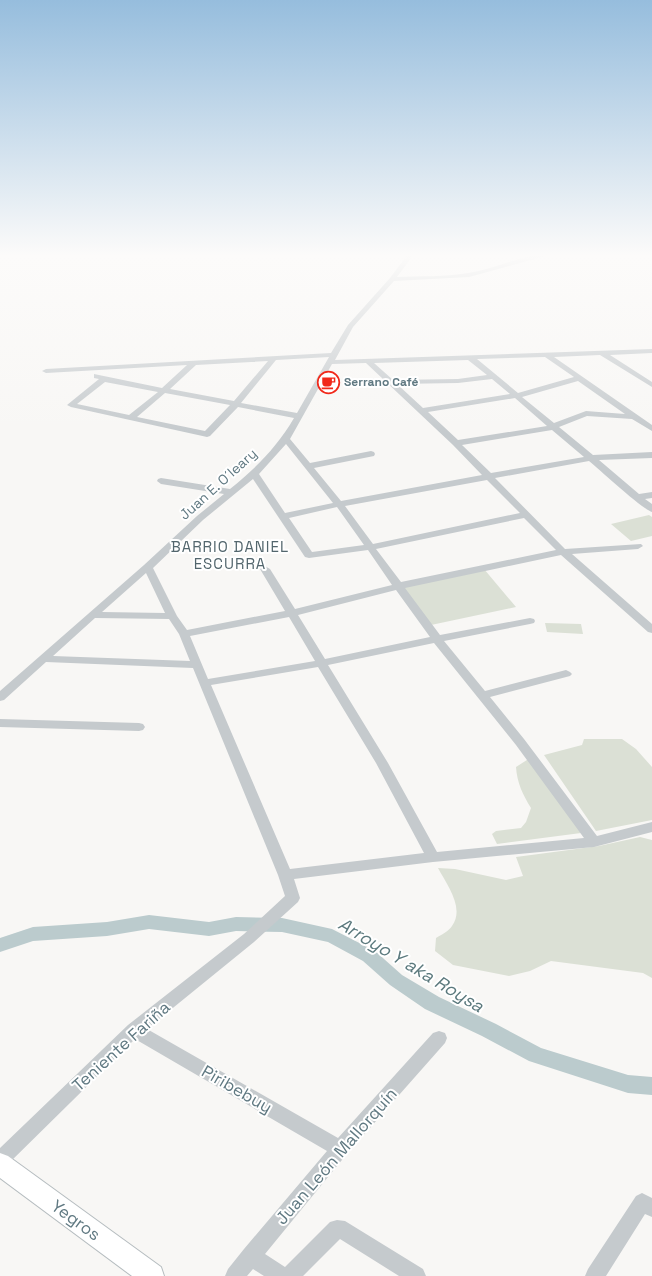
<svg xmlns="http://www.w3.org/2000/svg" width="652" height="1276" font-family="'Space Grotesk',sans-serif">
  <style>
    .green { fill: #dbe0d5 }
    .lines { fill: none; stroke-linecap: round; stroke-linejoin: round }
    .river { fill: #bbcbcd; fill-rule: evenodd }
    .major-casing { stroke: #b5bcbf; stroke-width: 2 }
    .minor { fill: #c5cacd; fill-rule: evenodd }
    .major { fill: #fff; fill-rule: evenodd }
    .labels { text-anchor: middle; stroke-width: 4; stroke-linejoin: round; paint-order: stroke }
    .far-poi-label { font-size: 12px; font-weight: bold; fill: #607982; stroke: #fff; text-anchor: start }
    .street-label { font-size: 14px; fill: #607982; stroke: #fff }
    .neighbourhood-label { font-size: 15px; letter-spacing: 1px; fill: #53666d; stroke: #fff }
    .near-street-label { font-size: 17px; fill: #607982; stroke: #fff }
    .near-water-label { font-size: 18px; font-style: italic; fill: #5b797d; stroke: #fff }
  </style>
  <rect width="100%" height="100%" fill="#f8f7f5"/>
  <path class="green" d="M649,515L652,517V536L631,541L611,524Z
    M484,569L516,607L431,625L401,586Z
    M545,623L581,624L583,634L547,632Z
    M584,739H622L636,749L652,767V820L596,831L544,755L582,745Z
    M530,758L581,833L497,844L492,834L496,831L521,828L526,822L531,808C523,795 517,783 516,767Z
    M640,837L652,840V978L643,973L551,961L530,971L509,976L453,965L435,951L436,938C441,935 449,931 452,926C465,908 447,885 438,868L455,869L506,880L523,876L516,857L599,846Z"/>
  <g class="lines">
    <path class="river" d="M149,915L209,922L236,917L282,918L332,929L375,951L402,975L439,997L496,1024L541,1048L628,1075L652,1077V1095L628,1093L529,1061L482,1036L425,1009L390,985L363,961L328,942L282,932L236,931L209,936L149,929L107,936L33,941L0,952V938L33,927L107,922Z"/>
    <defs>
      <path id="major" d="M0,1153L8,1156L161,1267L164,1276H132L0,1178Z"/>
    </defs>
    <use href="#major" class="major-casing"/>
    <path class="minor" d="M408,254H414L397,277C420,276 445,277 468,273C497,269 524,253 553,254L469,277L394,281L353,327L335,360L652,349V353L610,355L652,382V387L600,355L554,357L652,425V431L632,419L587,416L559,427L593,455L652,452V458L599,460L639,494L652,492V498L645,499L652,504V512C642,509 600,470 589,461L495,478L565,549L641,544L643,546L638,549L572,554L652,624V633L648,632L561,555L405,588L440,635L530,618L534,619L535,621L534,623L530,624L444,641L485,691L566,670L570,672L572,674L570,676L490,697L524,739L597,836L652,822V832L594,847L433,862L294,879L300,898L298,902L254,942L147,1029L338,1138L433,1033L439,1031L445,1033L447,1038L445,1043L346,1155L265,1254L285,1267L330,1222L337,1220L345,1221L423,1269L426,1276H399L340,1239L303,1276H264L253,1269L247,1276H225L228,1269L244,1249L327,1151L135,1039L6,1166L0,1168V1148L128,1025L244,934L285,896L278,875L193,668L46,662L4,700L0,701V691L144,565L197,516L224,494L161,484L157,481L158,479L161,478L230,489C256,468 277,447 294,418L238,407L210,436L207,437L71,407L67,405L99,379L94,378V374L162,388L187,365L46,373L42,371L46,369L331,353L348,325L390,278ZM329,357L297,413L241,403L276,360ZM545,357L574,377L518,393L477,359ZM468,360L487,375L458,379L393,380L374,363ZM268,361L234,401L170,389L196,365ZM366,363L453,445L482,475L341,501L314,468L374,456L375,454L374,452L371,451L310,463L290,439L332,364ZM492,379L510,394L423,408L397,384L458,383ZM578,381L625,414L586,411L554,423L522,397ZM105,382L158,392L129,415L77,404ZM165,393L230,405L205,431L137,417ZM515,398L547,426L458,440L428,412ZM552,430L584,457L491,473L462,445ZM286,444L333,503L285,513L259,474ZM253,479L305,557L309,558L368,550L392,585L295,609L270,569L265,566L260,569L285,611L187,630L177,616L153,568L203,520ZM487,480L520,513L373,544L345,506ZM337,507L364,545L312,552L289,518ZM524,518L556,550L401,582L376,549ZM146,573L165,613L102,612ZM396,590L430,637L325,659L298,615ZM289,617L315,661L208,679L190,636ZM95,618L169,619L179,634L190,661L53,656ZM434,643L516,745L584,838L437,852L388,763L328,665ZM318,667L376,763L424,853L290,869L211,685Z
      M0,719L139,723L143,724L145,727L143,730L139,731L0,727Z
      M642,1193L652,1198V1217L645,1214L606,1276H585L588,1269L636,1196Z"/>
    <use href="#major" class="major"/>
  </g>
  <linearGradient id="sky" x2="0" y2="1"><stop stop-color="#96bddd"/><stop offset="0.59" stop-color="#fcfbfa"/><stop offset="1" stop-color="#fcfbfa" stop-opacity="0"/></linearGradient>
  <rect width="652" height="433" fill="url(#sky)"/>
  <defs>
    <symbol id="cafe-ring" viewBox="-11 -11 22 22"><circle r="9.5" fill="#fff" stroke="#f1291b" stroke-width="1.5"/><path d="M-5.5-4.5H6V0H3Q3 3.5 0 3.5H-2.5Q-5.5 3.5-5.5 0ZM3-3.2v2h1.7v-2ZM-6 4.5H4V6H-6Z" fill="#f1291b"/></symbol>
  </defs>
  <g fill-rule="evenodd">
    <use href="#cafe-ring" x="316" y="370" width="25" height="25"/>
  </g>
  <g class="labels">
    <g class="far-poi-label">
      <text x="344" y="386">Serrano Café</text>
    </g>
    <g class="street-label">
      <text transform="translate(218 484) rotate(-42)" y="5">Juan E. O´leary</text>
    </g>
    <g class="neighbourhood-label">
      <text x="230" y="552">BARRIO DANIEL<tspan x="230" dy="17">ESCURRA</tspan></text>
    </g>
    <g class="near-street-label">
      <text transform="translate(121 1046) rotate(-42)" y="6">Teniente Fariña</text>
      <text transform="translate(237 1089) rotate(30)" y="6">Piribebuy</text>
      <text transform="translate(336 1156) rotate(-49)" y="6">Juan León Mallorquín</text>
      <text transform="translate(76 1220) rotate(36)" y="6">Yegros</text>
    </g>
    <g class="near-water-label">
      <text transform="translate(411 965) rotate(31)" y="6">Arroyo Y aka Roysa</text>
    </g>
  </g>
</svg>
